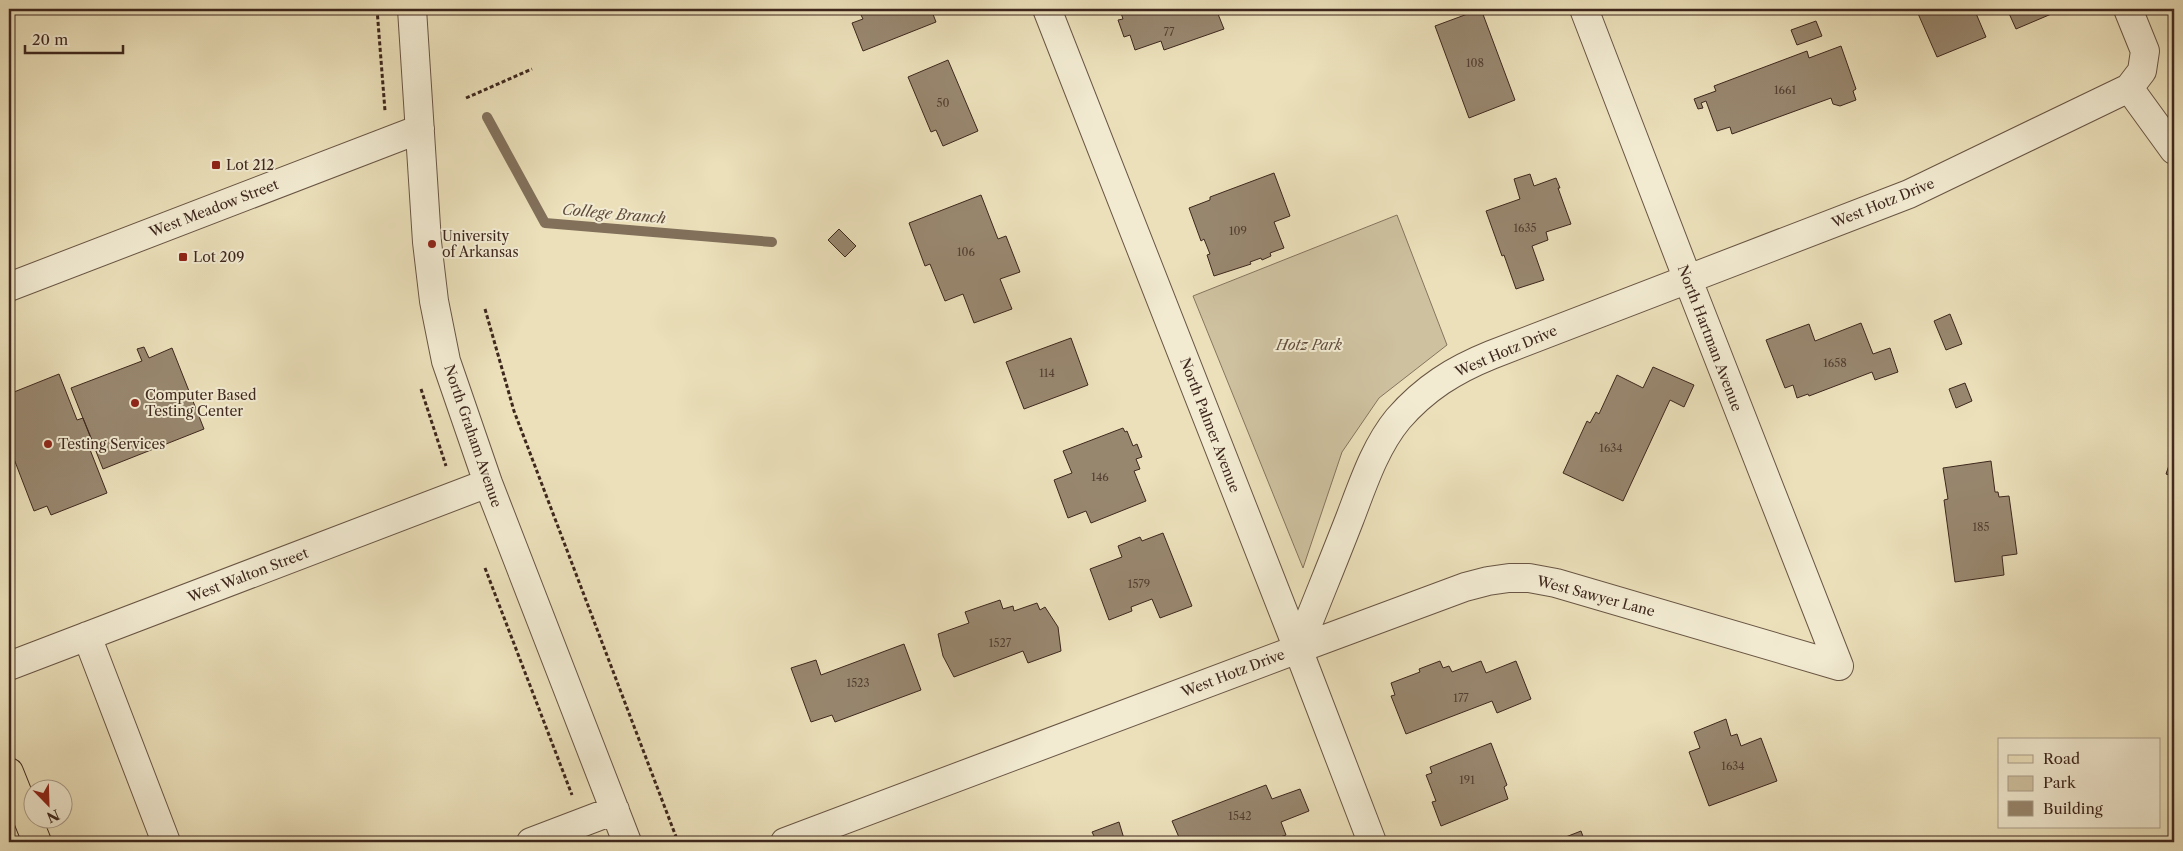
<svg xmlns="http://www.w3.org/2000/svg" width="2183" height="851" font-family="'Libre Caslon Text',serif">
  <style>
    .green { fill: #cec19f; stroke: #86745e }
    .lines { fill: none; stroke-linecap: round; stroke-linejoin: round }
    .stream { stroke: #82705b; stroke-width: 10 }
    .building { fill: #98876f; stroke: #3e271d }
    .minor-casing { stroke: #695544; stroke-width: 30 }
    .major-casing { stroke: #3e271d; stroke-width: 30 }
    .path { stroke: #3e271d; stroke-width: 3; stroke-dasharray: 4 2.5; stroke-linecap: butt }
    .minor { stroke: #f2ebd2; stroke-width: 28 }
    .major { stroke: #ebe0ba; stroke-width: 28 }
    .poi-dot { fill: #8f2418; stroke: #f2ebd2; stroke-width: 2 }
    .labels { text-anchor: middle; stroke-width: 4; stroke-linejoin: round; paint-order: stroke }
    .number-label { font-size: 11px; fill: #543f32 }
    .poi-label { font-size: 14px; fill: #3e271d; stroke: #f2ebd2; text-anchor: start }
    .street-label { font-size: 14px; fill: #3e271d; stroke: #f2ebd2 }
    .park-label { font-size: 14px; font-style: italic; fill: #624e3e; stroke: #f2ebd2 }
    .water-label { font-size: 15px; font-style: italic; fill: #604c3c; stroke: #f2ebd2 }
  </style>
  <rect width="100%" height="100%" fill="#ebe0ba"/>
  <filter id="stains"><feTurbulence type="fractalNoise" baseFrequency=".004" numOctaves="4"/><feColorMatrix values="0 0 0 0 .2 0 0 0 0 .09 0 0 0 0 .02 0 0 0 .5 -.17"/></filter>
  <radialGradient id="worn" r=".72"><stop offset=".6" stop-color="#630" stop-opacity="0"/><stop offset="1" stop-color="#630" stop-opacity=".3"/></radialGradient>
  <path class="green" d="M1397,215L1447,345L1379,398L1342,452L1303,568L1193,296Z"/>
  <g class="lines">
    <path class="stream" d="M487,117L545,223L772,242"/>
  </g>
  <path class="building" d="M858,9H931L936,22L863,51L852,23L863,19Z
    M1114,9H1216L1224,29L1164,50L1161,41L1135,50L1130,35L1124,37L1118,20L1123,19L1120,10L1115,12Z
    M1481,9L1515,100L1469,118L1435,26Z
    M1916,9H1980L1975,11L1986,37L1937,57Z
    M2007,9H2054L2056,12L2016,29Z
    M1816,21L1822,36L1797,45L1791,30Z
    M1841,46L1856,89L1853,91L1856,100L1840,106L1833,104L1831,98L1732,134L1730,127L1717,131L1706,101L1701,103L1703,108L1698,109L1694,99L1716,91L1714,86L1807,51L1809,58Z
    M948,60L978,131L943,146L936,130L931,132L908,77Z
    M1274,173L1290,216L1274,222L1284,248L1270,253L1271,256L1262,260L1261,258L1250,262L1251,264L1214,276L1207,255L1210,254L1204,239L1201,241L1189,208L1210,200V197Z
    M1530,174L1534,186L1556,178L1560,188H1558L1571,224L1546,232L1548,240L1532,246L1544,280L1516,289L1504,255L1502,256L1486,211L1520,199L1514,179Z
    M981,195L998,239L1006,236L1020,272L1000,279L1012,309L974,323L963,294L945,301L930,264L925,266L909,223Z
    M839,229L856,246L845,257L828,240Z
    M1950,314L1962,344L1946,350L1934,321Z
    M1861,323L1873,354L1890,348L1898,372L1875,380L1872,372L1809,396L1808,394L1797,398L1793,385L1785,388L1766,340L1809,324L1815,341Z
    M1071,338L1088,385L1024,409L1006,362Z
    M144,347L149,358L172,348L204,429L103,469L71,388L142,361L137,349Z
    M1653,367L1694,385L1684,407L1670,400L1623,501L1563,473L1587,421L1590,423L1596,412L1599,414L1617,375L1643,388Z
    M59,374L77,420L83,418L92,440L87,442L107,493L51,515L47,506L34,511L9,446V394Z
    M1965,383L1972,401L1956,408L1949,389Z
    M1123,428L1125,432L1127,431L1133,446L1137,444L1142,457L1136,459L1140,469L1134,471L1146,501L1091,523L1086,511L1068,518L1054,480L1072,473L1063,451Z
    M2174,451V477L2166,474Z
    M1991,461L1995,492H1998L1999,497L2009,496L2017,554L2002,556L2004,575L1955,582L1944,500L1948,499L1943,468Z
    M1163,533L1192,606L1160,618L1152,599L1131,607L1132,611L1109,620L1090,569L1122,557L1118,546L1140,537L1142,541Z
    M1000,600L1003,609L1013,606L1014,611L1037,603L1040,610L1045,607L1058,627L1061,651L1028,663L1023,651L954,677L943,656L938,634L969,623L965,612Z
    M904,644L921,690L835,722L832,715L811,722L791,668L816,660L821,675Z
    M1440,661L1443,668L1449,666L1452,672L1481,661L1486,673L1516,661L1531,699L1497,713L1492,701L1406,734L1391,696L1395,695L1391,683L1420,672L1419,669Z
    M1726,719L1731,736L1737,734L1741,746L1761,738L1777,781L1709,806L1689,752L1700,748L1694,732Z
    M1491,743L1507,785L1504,787L1508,799L1441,826L1432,802L1436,801L1426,775L1432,773L1430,767Z
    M1266,785L1272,799L1300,789L1309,811L1281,822L1286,835L1266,842H1259L1258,839L1250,842H1181L1172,821Z
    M1119,822L1125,842H1079L1094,836L1092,832Z
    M1581,831L1585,842H1553Z"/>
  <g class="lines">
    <defs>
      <path id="minor" d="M412,9L427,242L434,301L446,361L488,483L627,842
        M1047,9L1298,649L1372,842
        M1584,9L1688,280L1839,666
        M2129,88L2174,150
        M9,287L420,129
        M87,636L166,842
        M1298,649L1465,587L1488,581L1509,578H1529L1556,583L1839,666
        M9,666L488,483
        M531,842L615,810
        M785,842L1298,649C1315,605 1333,562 1350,518C1363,484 1375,447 1398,419C1425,388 1454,370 1491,355L1909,194L2129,88L2142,71L2145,51L2128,9"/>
      <path id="major" d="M9,772L37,842"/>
    </defs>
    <use href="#minor" class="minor-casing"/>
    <use href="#major" class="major-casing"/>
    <path class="path" d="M377,9L385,111
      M466,98L532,69
      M485,309L514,411L678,842
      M421,389L446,466
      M485,568L572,795"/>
    <use href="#minor" class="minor"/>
    <use href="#major" class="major"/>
  </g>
  <g class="poi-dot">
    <rect x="211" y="160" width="10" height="10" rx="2.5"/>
    <circle cx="432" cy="244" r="5"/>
    <rect x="178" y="252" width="10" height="10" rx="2.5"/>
    <circle cx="135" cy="403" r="5"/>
    <circle cx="48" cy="444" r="5"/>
  </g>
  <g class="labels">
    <g class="number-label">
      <text x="1169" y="36">77</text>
      <text x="1475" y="67">108</text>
      <text x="1785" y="94">1661</text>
      <text x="943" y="107">50</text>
      <text x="1525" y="232">1635</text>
      <text x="1238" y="235">109</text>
      <text x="966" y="256">106</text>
      <text x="1835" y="367">1658</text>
      <text x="1047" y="377">114</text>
      <text x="1611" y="452">1634</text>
      <text x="1100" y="481">146</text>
      <text x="1981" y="531">185</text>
      <text x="1139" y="588">1579</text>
      <text x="1000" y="647">1527</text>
      <text x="858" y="687">1523</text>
      <text x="1461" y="702">177</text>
      <text x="1733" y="770">1634</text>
      <text x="1467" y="784">191</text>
      <text x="1240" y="820">1542</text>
    </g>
    <g class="poi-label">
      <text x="226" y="170">Lot 212</text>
      <text x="442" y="241">University<tspan x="442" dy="16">of Arkansas</tspan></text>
      <text x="193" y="262">Lot 209</text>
      <text x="145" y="400">Computer Based<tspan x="145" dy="16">Testing Center</tspan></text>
      <text x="58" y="449">Testing Services</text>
    </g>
    <g class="street-label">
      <text transform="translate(1883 203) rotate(-22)" y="5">West Hotz Drive</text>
      <text transform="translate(214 208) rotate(-21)" y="5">West Meadow Street</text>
      <text transform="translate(1710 338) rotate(69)" y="5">North Hartman Avenue</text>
      <text transform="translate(1506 351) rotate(-23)" y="5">West Hotz Drive</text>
      <text transform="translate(1210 425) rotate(69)" y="5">North Palmer Avenue</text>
      <text transform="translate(473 436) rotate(71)" y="5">North Graham Avenue</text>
      <text transform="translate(248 575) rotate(-21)" y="5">West Walton Street</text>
      <text transform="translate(1596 596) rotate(15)" y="5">West Sawyer Lane</text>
      <text transform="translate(1233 673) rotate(-21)" y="5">West Hotz Drive</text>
    </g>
    <g class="park-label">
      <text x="1309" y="350">Hotz Park</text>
    </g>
    <g class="water-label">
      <text transform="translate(614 214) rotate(5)" y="5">College Branch</text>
    </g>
  </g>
  <rect width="2183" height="851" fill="none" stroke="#ebe0ba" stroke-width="30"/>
  <rect x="10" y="10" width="2163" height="831" fill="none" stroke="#3e271d" stroke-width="2.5"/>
  <rect x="15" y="15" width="2153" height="821" fill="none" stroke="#3e271d"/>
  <rect x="1998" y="738" width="162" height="90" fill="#f2ebd2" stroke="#aa9d8a"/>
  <rect x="2008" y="755" width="25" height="8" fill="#ebe0ba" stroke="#aa9d8a"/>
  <text x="2043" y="764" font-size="15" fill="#3e271d">Road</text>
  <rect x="2008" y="776" width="25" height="15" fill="#cec19f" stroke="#aa9d8a"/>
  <text x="2043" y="788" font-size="15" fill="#3e271d">Park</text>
  <rect x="2008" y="801" width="25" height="15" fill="#98876f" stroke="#aa9d8a"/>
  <text x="2043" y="814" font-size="15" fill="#3e271d">Building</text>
  <g transform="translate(48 804) rotate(157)"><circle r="24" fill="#f2ebd2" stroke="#aa9d8a"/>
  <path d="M0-4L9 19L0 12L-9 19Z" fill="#8f2418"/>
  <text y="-8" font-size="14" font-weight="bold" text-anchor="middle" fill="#3e271d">N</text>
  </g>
  <path d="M25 45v8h98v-8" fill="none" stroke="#3e271d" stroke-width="2.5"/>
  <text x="32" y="45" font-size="15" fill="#3e271d" stroke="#f2ebd2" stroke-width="4" paint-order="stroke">20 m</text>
  <rect width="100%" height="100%" filter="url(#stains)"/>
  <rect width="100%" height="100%" fill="url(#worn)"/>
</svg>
